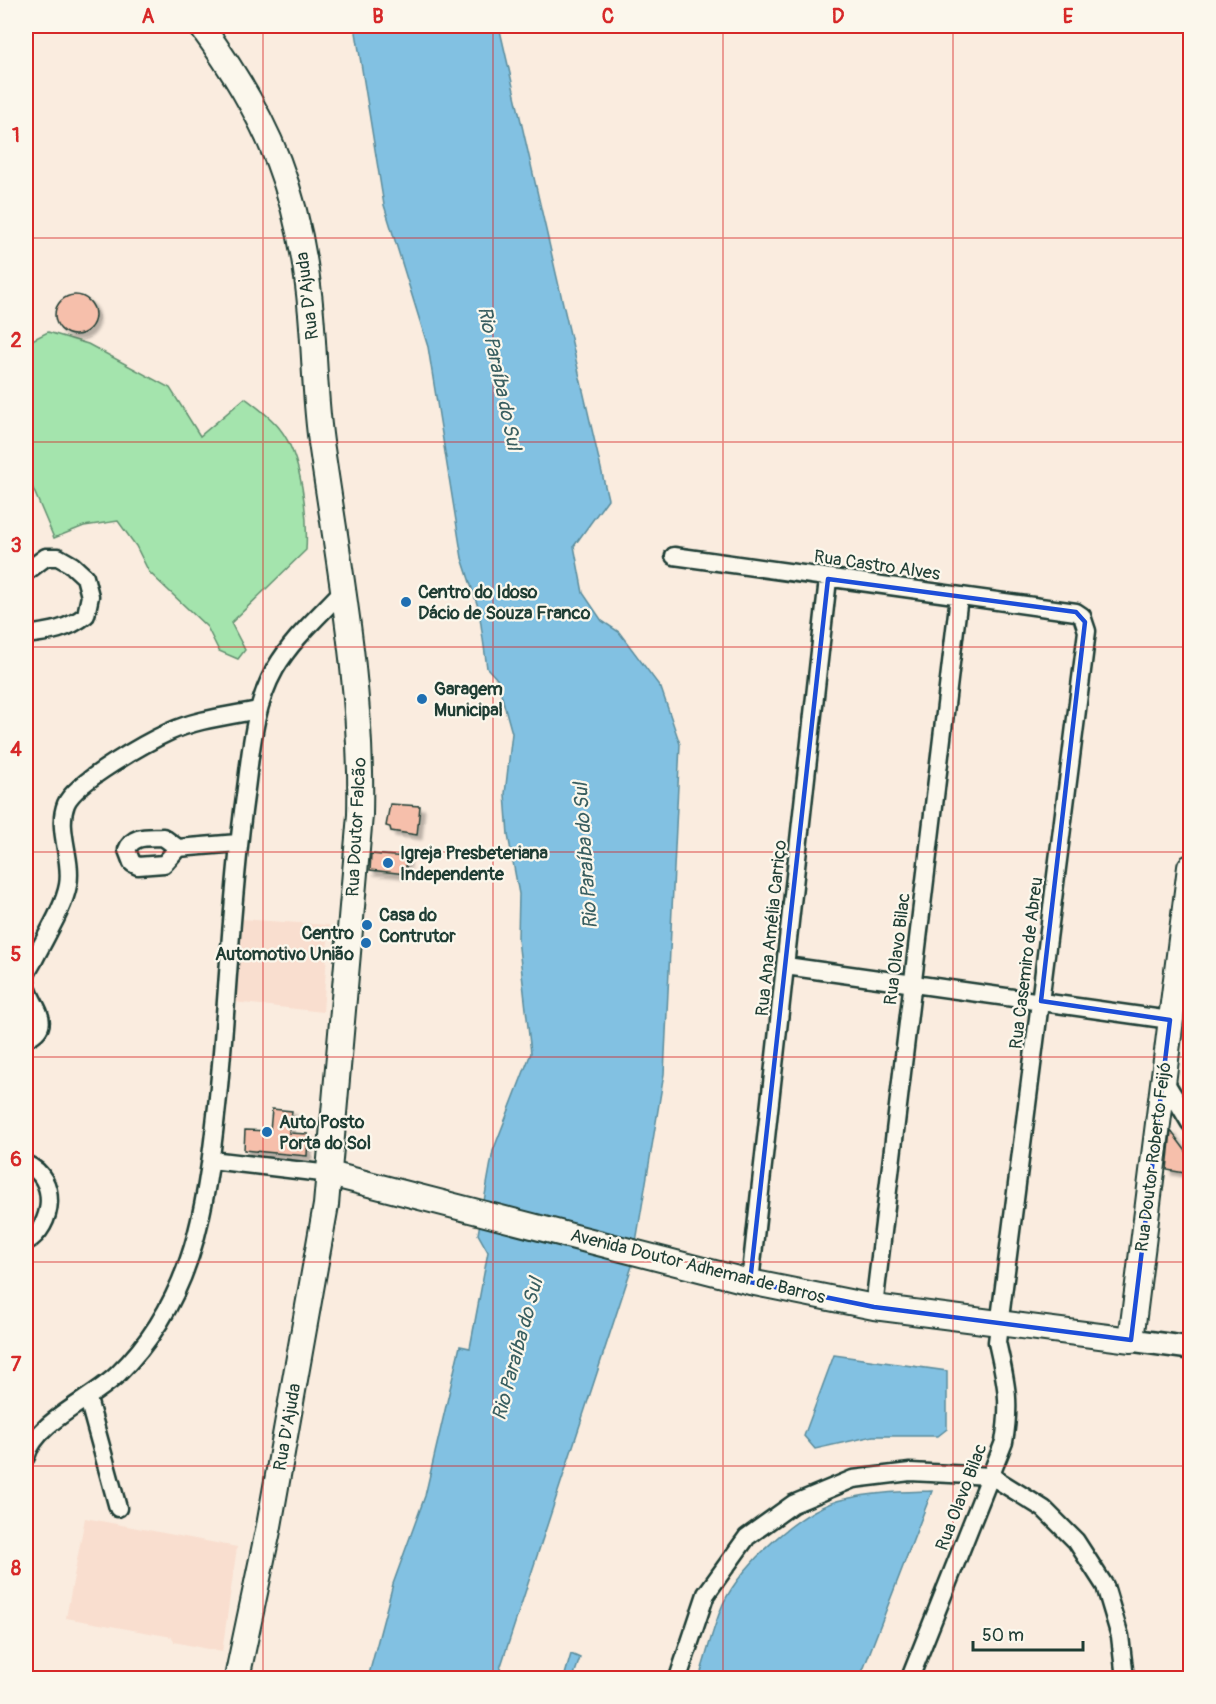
<svg xmlns="http://www.w3.org/2000/svg" width="1216" height="1704" font-family="Pangolin,sans-serif">
  <style>
    .built { fill: #f9decf }
    .green { fill: #a4e4ad; stroke: #629070; stroke-width: 1.5 }
    .water { fill: #82c1e2; stroke: #5a8c9c; stroke-width: 1.5 }
    .building { fill: #f6bfab; stroke: #1f3d34; stroke-width: 1.5; filter: url(#shadow) }
    .lines { fill: none; stroke-linecap: round; stroke-linejoin: round }
    .minor-casing { stroke: #1f3d34; stroke-width: 21 }
    .tertiary-casing { stroke: #1f3d34; stroke-width: 26 }
    .secondary-casing { stroke: #1f3d34; stroke-width: 28 }
    .minor { stroke: #fbf7ec; stroke-width: 16 }
    .tertiary { stroke: #fbf7ec; stroke-width: 21 }
    .secondary { stroke: #fbf7ec; stroke-width: 24 }
    .marked { fill: none; stroke: #1d4ed8; stroke-width: 4.5; stroke-linejoin: round }
    .grid { fill: none; stroke: #d62828; stroke-width: 1.5; stroke-opacity: 0.55 }
    .poi-dot { fill: #1f6fb2; stroke: #fbf7ec; stroke-width: 2 }
    .labels { text-anchor: middle; stroke-width: 4.5; stroke-linejoin: round; paint-order: stroke }
    .street-label { font-size: 18px; fill: #1f3d34; stroke: #fbf7ec }
    .poi-label { font-size: 18px; font-weight: bold; fill: #1f3d34; stroke: #fbf7ec; text-anchor: start }
    .water-label { font-size: 20px; font-style: italic; fill: #385e60; stroke: #fbf7ec }
    .neatline { fill: none; stroke: #d62828; stroke-width: 2 }
    .grid-label { font-size: 20px; text-anchor: middle; font-weight: bold; fill: #d62828 }
  </style>
  <defs>
    <filter id="shadow"><feDropShadow dx="4.5" dy="4.5" stdDeviation="1.5" flood-color="#0004"/></filter>
  </defs>
  <rect width="100%" height="100%" fill="#faecdf"/>
  <filter id="ink" filterUnits="userSpaceOnUse"><feTurbulence type="fractalNoise" baseFrequency=".0167" numOctaves="2"/><feDisplacementMap in="SourceGraphic" scale="12" xChannelSelector="R" yChannelSelector="G"/><feConvolveMatrix kernelMatrix="1 2 1 2 8 2 1 2 1" color-interpolation-filters="sRGB"/></filter>
  <g filter="url(#ink)">
    <path class="built" d="M241,919L329,925L323,1012L233,1002Z
      M85,1518L237,1547L222,1652L174,1642L172,1637L66,1618Z"/>
    <path class="green" d="M48,332L88,344L170,388L200,436L245,398C257,407 271,417 280,429C302,456 308,517 306,550L231,623L245,650L238,659L219,651L207,627L149,572L136,546L118,521L84,526L54,538L26,472V343Z"/>
    <path class="water" d="M355,26H499L608,499L574,546L583,593L602,621L619,632L661,688L680,744L664,1074L632,1266L497,1678H368L393,1584L425,1496L460,1346L470,1348L488,1252L478,1234L493,1151L531,1053L518,939L519,894L508,835L505,794L512,733L497,679L487,668L479,610L462,558L428,347L384,205Z
      M834,1355L947,1371V1429L938,1436H873L815,1449L804,1436Z
      M932,1491L860,1678H699C707,1654 713,1627 723,1604C742,1564 801,1508 845,1499C874,1492 903,1492 932,1491Z
      M571,1654L580,1658L573,1678H564Z"/>
    <path class="building" d="M55 315a20 20 0 1 1 40 0a20 20 0 1 1-40 0Z
      M390,804L420,806L417,835L391,831L390,827L386,826Z
      M371,854L406,857V874L370,870Z
      M272,1109L292,1111L289,1133L308,1134L307,1156L244,1150L245,1130L270,1131Z
      M1171,1131L1191,1158V1174L1167,1170Z"/>
    <g class="lines">
      <defs>
        <path id="minor" d="M674,556L1076,612L1082,616L1087,631L997,1342C1006,1382 1011,1401 1004,1442L910,1678
          M26,572L46,557H58L72,565L85,577L90,596L86,615C67,630 49,632 26,635
          M163,837L178,848L164,864L138,866L132,863L127,850C133,834 149,838 163,837Z
          M178,848L238,843
          M786,966L1170,1020
          M26,1038C61,1023 22,999 26,976C27,971 32,964 34,960C44,939 64,908 68,885C73,859 56,829 66,804C75,782 147,742 169,732C197,719 229,716 258,710
          M1163,1078L1190,1123
          M211,1160L330,1174
          M26,1164C59,1178 54,1226 26,1242
          M750,1282L828,579
          M874,1307L959,596
          M88,1399L118,1508
          M26,1457C36,1421 92,1400 118,1374C157,1336 182,1288 196,1236C208,1190 213,1143 218,1097C228,997 231,896 245,796C251,753 253,708 275,669C292,639 321,614 345,588
          M678,1678L706,1594L747,1537L793,1504L853,1479L910,1472L991,1476L1044,1509L1076,1541L1105,1586L1120,1636L1125,1678"/>
        <path id="tertiary" d="M1131,1340L1190,1348"/>
        <path id="secondary" d="M201,26C270,120 301,196 311,314C315,359 315,405 322,449C340,572 363,691 360,815L326,1205L269,1526L237,1678
          M330,1174L750,1282L874,1307L1131,1340L1190,867"/>
      </defs>
      <use href="#minor" class="minor-casing"/>
      <use href="#tertiary" class="tertiary-casing"/>
      <use href="#secondary" class="secondary-casing"/>
      <use href="#minor" class="minor"/>
      <use href="#tertiary" class="tertiary"/>
      <use href="#secondary" class="secondary"/>
    </g>
  </g>
  <path class="marked" d="M828,579L1076,612L1085,622L1041,1001L1170,1020L1131,1340L874,1307L750,1282Z"/>
  <path class="grid" d="M263,26V1678M493,26V1678M723,26V1678M953,26V1678M26,238H1190M26,442H1190M26,647H1190M26,852H1190M26,1057H1190M26,1262H1190M26,1466H1190"/>
  <g class="poi-dot">
    <circle cx="406" cy="602" r="6"/>
    <circle cx="422" cy="699" r="6"/>
    <circle cx="388" cy="863" r="6"/>
    <circle cx="367" cy="925" r="6"/>
    <circle cx="366" cy="943" r="6"/>
    <circle cx="267" cy="1132" r="6"/>
  </g>
  <g class="labels">
    <g class="street-label">
      <text transform="translate(307 296) rotate(-97)" y="6">Rua D'Ajuda</text>
      <text transform="translate(877 565) rotate(8)" y="6">Rua Castro Alves</text>
      <text transform="translate(356 827) rotate(-87)" y="6">Rua Doutor Falcão</text>
      <text transform="translate(771 928) rotate(-84)" y="6">Rua Ana Amélia Carriço</text>
      <text transform="translate(897 949) rotate(-83)" y="6">Rua Olavo Bilac</text>
      <text transform="translate(1026 963) rotate(-83)" y="6">Rua Casemiro de Abreu</text>
      <text transform="translate(1153 1157) rotate(-83)" y="6">Rua Doutor Roberto Feijó</text>
      <text transform="translate(698 1266) rotate(14)" y="6">Avenida Doutor Adhemar de Barros</text>
      <text transform="translate(287 1427) rotate(-80)" y="6">Rua D'Ajuda</text>
      <text transform="translate(961 1497) rotate(-69)" y="6">Rua Olavo Bilac</text>
    </g>
    <g class="poi-label">
      <text x="418" y="598">Centro do Idoso<tspan x="418" dy="21">Dácio de Souza Franco</tspan></text>
      <text x="434" y="695">Garagem<tspan x="434" dy="21">Municipal</tspan></text>
      <text x="400" y="859">Igreja Presbeteriana<tspan x="400" dy="21">Independente</tspan></text>
      <text x="379" y="921">Casa do<tspan x="379" dy="21">Contrutor</tspan></text>
      <text x="354" y="939" text-anchor="end">Centro<tspan x="354" dy="21">Automotivo União</tspan></text>
      <text x="279" y="1128">Auto Posto<tspan x="279" dy="21">Porta do Sol</tspan></text>
    </g>
    <g class="water-label">
      <text transform="translate(500 378) rotate(78)" y="7">Rio Paraíba do Sul</text>
      <text transform="translate(585 856) rotate(-94)" y="7">Rio Paraíba do Sul</text>
      <text transform="translate(517 1349) rotate(-75)" y="7">Rio Paraíba do Sul</text>
    </g>
  </g>
  <rect width="1216" height="1704" fill="none" stroke="#fbf7ec" stroke-width="66"/>
  <path d="M973 1641v9h110v-9" fill="none" stroke="#1f3d34" stroke-width="3"/>
  <text x="982" y="1641" font-size="18" fill="#1f3d34" stroke="#fbf7ec" stroke-width="4.5" paint-order="stroke">50 m</text>
  <rect x="33" y="33" width="1150" height="1638" class="neatline"/>
  <g class="grid-label">
    <text x="148" y="23">A</text>
    <text x="378" y="23">B</text>
    <text x="608" y="23">C</text>
    <text x="838" y="23">D</text>
    <text x="1068" y="23">E</text>
    <text x="16" y="142">1</text>
    <text x="16" y="347">2</text>
    <text x="16" y="552">3</text>
    <text x="16" y="756">4</text>
    <text x="16" y="961">5</text>
    <text x="16" y="1166">6</text>
    <text x="16" y="1371">7</text>
    <text x="16" y="1575">8</text>
  </g>
</svg>
